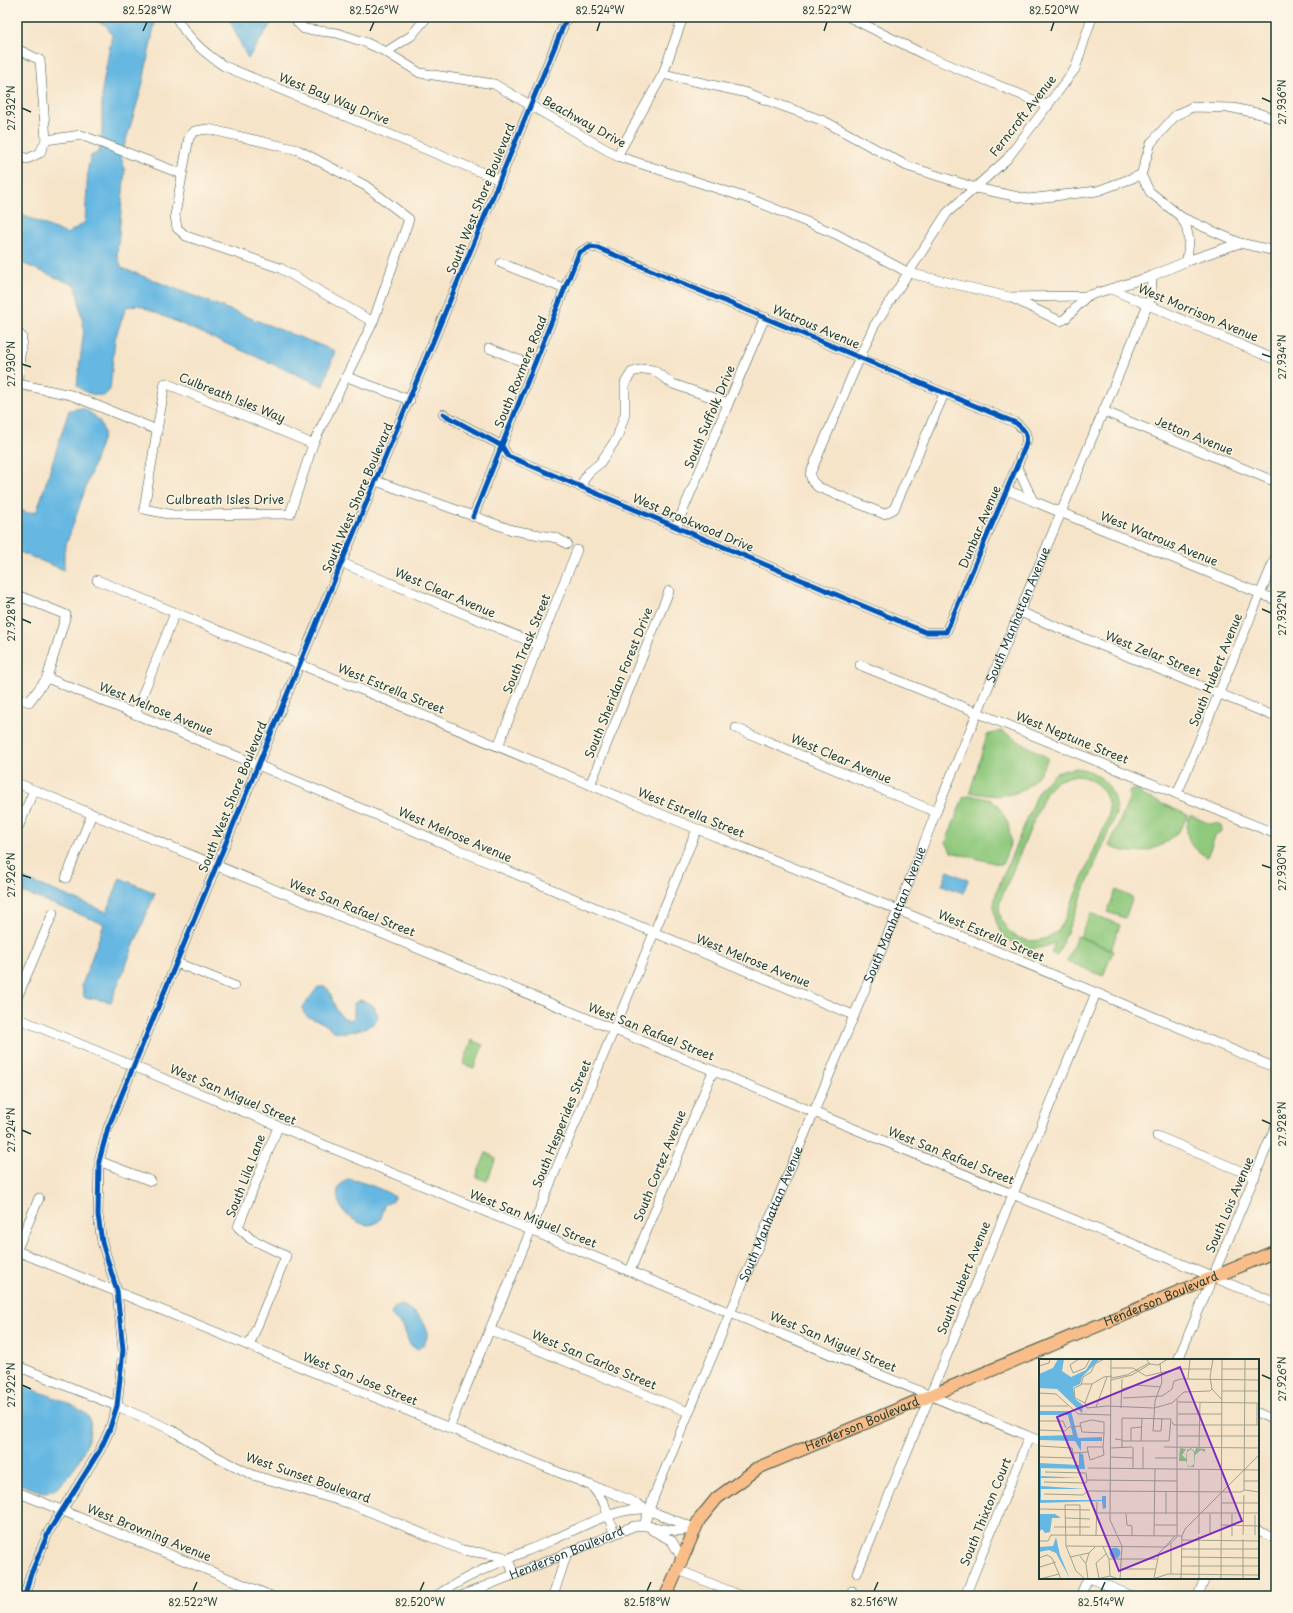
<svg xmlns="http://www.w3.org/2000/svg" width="1293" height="1613" font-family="'Playpen Sans',sans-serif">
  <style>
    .green { fill: #8fc97d; stroke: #578358; fill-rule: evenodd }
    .water { fill: #66b8e2; stroke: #427a8b }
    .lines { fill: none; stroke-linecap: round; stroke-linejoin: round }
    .minor-casing { stroke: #3f564a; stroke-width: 10 }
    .major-casing { stroke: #3f564a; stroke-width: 14 }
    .minor { stroke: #fff; stroke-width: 9 }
    .major { stroke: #f8bd89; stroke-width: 12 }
    .cycleway-casing { stroke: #fcf5e5; stroke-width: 8 }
    .cycleway { stroke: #0057b8; stroke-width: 5 }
    .ticks { fill: none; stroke: #1f3d34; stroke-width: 1.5 }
    .labels { text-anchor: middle; stroke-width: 3; stroke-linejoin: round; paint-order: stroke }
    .street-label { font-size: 12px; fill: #1f3d34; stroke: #fcf5e5 }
    .inset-road { fill: none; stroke: #a0a18d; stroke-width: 1 }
    .view { fill: #7b2cbf; fill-opacity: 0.15; stroke: #7b2cbf; stroke-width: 2 }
    .inset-edge { fill: none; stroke: #1f3d34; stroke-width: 2 }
    .neatline { fill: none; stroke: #1f3d34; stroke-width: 1.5 }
    .ticks-label { font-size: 10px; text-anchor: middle; fill: #1f3d34 }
  </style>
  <rect width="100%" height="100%" fill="#fcf5e5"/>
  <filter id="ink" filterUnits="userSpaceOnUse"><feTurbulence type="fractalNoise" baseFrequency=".025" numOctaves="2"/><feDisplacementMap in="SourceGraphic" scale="8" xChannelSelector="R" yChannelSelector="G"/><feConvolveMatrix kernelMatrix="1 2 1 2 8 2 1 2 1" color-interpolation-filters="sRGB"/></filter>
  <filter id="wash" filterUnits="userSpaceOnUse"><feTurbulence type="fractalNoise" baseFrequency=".012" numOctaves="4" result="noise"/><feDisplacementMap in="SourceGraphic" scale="16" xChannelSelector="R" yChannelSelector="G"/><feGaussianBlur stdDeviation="0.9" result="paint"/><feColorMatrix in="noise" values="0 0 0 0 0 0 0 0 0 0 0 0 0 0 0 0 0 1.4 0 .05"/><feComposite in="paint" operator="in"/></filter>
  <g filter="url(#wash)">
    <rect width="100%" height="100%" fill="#f6e4c9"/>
    <path class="green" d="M1001,731L1048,758C1031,795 1008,801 970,792L987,735Z
      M1073,768C1099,769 1116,787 1116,814L1057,956L1051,953L1055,942C1017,964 982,927 998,888L1040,788L1056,773ZM1071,776C1095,775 1113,794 1108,818L1062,925C1041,955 994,939 1000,901L1046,792L1057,781Z
      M1138,789L1142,795L1188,815C1176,845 1140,862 1109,846L1129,800V791Z
      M970,795L992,800L999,807L1008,823L1011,842L1002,865L951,852L946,842L963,798Z
      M1190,815L1210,824L1215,823L1221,825L1222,830L1215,837L1207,857C1190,848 1182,834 1190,815Z
      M1116,890L1133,898L1125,918L1107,912Z
      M1090,913L1120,925L1111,949L1080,937Z
      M1077,936L1113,951L1103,976L1067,961Z
      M472,1040L483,1045L474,1068L463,1064Z
      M486,1153L496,1158L487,1181L476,1177Z"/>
    <path class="water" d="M88,17H156L142,87L121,157L125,170L117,255L122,268L335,351L323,386L138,305L126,307L115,339L110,390L104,396C94,395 83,393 77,385L84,329L76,286L17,261V213L67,234L85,222L88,168L91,156L99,152L102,131V90L112,35L106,25Z
      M228,17H275L248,59Z
      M82,408C95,415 101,419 104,434L64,551V570L17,551V509L28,513L37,511L69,410Z
      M948,871L968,880L963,893L942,885Z
      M17,876L107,912L120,878L155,893L111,1002L84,997L82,985L104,924L17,890Z
      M318,987H325L328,989C334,998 335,1023 354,1019V1003L361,1000L373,1005L378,1015L377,1020C372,1028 342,1036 334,1031C330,1028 324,1023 319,1021C311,1018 302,1017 303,1007Z
      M347,1179C355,1179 389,1191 394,1197L393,1201L384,1205C383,1209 383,1214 381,1218C368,1241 316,1200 347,1179Z
      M401,1305C418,1310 440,1335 418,1349L410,1345L403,1326L396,1320L391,1314L395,1307Z
      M17,1384C33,1390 76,1403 87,1415C101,1430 67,1489 49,1492C39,1493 27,1486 17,1483Z"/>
  </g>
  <g filter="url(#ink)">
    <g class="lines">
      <defs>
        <g id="minor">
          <path d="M176,17C187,38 204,53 224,66L500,180"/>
          <path d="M296,17L297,22L304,29L337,33L367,43L386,52L420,73L494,84L617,156L753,200L836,234L909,273L1009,297L1087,296L1152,276L1187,261L1240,243L1276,251"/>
          <path d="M849,17L925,55L1048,106"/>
          <path d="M17,49L40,60L46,140L40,153L27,159L17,154"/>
          <path d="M386,52L411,36L427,17"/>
          <path d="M663,74L747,93L824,121L907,166L976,188L1028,199L1097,191L1141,175L1151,143L1175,116L1192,107L1233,108L1261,114L1276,120"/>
          <path d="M46,140L81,135L182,174"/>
          <path d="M617,156L663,74L683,17"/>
          <path d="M1141,175L1150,192L1180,216L1186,226L1189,240L1187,261"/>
          <path d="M1181,217L1240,243"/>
          <path d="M501,263L565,289"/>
          <path d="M1111,289L1276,360"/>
          <path d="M1010,297L1060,321L1065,319L1087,296"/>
          <path d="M17,332L22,337L17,387"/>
          <path d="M489,348L534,366"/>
          <path d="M347,377L410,400"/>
          <path d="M18,384L71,395L157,430"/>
          <path d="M944,394L894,509L884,514L818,487L812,481L810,474L860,357L874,326L947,213L1007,159L1075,69L1092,17"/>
          <path d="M1103,411L1276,482"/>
          <path d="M443,414L502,446L508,456L925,632H946L1025,447C1029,435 1025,430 1016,423L598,248L590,247L579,253L473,517"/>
          <path d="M313,444L165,383L144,509L173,515L290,514L313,444L373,322L409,219L366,186L298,150L208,129L195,131L189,137L175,215L177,228L186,236L280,268L373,322"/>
          <path d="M1017,467L1033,501L1276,600"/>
          <path d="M376,481L512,530L557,538L567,544"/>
          <path d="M580,487L588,473L600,463L617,438L625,414V383L632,372L644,369L653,370L673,384L728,403"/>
          <path d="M1007,490L1033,501"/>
          <path d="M676,527L765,317"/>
          <path d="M342,563L539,645"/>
          <path d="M97,580L697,829L898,910L1276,1068"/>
          <path d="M17,595L66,615L47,678L29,702L17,697"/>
          <path d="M1020,612L1276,717"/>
          <path d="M860,665L1276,834"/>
          <path d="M47,678C317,787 583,905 853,1015"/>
          <path d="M135,714L175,613"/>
          <path d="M736,728L936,812"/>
          <path d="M498,746L577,550"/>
          <path d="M17,783L1276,1303"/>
          <path d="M590,785L669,591"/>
          <path d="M1177,794L1276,556"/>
          <path d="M17,830L34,790"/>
          <path d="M66,878L92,814"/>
          <path d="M177,963L234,986"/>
          <path d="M17,998L53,913"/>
          <path d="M17,1018L1040,1441"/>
          <path d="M1157,1136L1255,1177"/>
          <path d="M99,1161L151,1181"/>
          <path d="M17,1249L39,1198"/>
          <path d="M17,1251L592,1486L603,1489L634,1502L645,1509L694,1528"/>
          <path d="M630,1271L713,1071"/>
          <path d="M490,1330L688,1412"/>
          <path d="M249,1346L286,1256L251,1239L238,1227L278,1127"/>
          <path d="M1178,1360L1276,1125"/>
          <path d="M17,1366L117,1406L170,1429L209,1453L253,1475L351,1504L462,1550L501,1556L508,1559L514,1575"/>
          <path d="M1258,1413L1276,1421"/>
          <path d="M449,1428L697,829"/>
          <path d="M592,1486L604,1503L614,1533"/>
          <path d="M17,1492L271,1596"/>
          <path id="s1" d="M644,1525L654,1496L898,910L936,812L1151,297L1152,276"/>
          <path d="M652,1530L672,1541L681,1557"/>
          <path d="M1258,1531L1276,1538"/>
          <path d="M676,1569L741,1596"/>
          <path d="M857,1573L1096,993"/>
          <path d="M1089,1578L1132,1596"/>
          <path d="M25,1596L30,1576L49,1531L100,1450L109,1431L117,1406L123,1350L117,1291L102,1242L98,1215L99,1161L108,1128L567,17"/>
          <path d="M436,1596C471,1572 511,1558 550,1541C579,1529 612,1508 645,1509"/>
          <path id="s2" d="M461,1596L634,1526C655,1523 674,1536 694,1528"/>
          <path d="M553,1596L567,1553"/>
          <path d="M850,1596L852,1591"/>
          <path d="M965,1596L1029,1437"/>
          <path d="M1080,1596L1088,1578"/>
          <path d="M1198,1596L1205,1578"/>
        </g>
        <g id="major">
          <path id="s3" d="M666,1596L699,1520L717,1498L760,1467L1276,1251"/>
        </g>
      </defs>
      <use href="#minor" class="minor-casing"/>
      <use href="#major" class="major-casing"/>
      <use href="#minor" class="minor"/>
      <use href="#major" class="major"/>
      <defs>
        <path id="cycleway" d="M443,414L502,446L508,456L925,632H946L1025,447C1029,435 1025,430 1016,423L598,248L590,247L579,253L473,517
          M25,1596L30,1576L49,1531L100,1450L109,1431L117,1406L123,1350L117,1291L102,1242L98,1215L99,1161L108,1128L567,17"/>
      </defs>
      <use href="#cycleway" class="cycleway-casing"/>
      <use href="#cycleway" class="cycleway"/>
    </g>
  </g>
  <path class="ticks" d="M143,31L147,22M370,31L374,22M597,31L600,22M824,31L827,22M1051,31L1054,22M1262,98L1271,102M22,108L31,112M1262,354L1271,357M22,364L31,367M1262,609L1271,613M22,619L31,623M1262,865L1271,868M22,875L31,878M1262,1120L1271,1124M22,1130L31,1134M1262,1375L1271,1379M22,1385L31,1389M193,1591L197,1582M420,1591L424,1582M647,1591L651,1582M874,1591L878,1582M1101,1591L1105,1582"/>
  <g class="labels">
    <g class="street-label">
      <text transform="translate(334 99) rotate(22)" y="4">West Bay Way Drive</text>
      <text transform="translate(1023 116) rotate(-52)" y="4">Ferncroft Avenue</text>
      <text transform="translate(584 122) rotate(29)" y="4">Beachway Drive</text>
      <text transform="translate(481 199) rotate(-68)" y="4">South West Shore Boulevard</text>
      <text transform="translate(1198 313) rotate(23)" y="4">West Morrison Avenue</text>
      <text transform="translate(816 327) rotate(23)" y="4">Watrous Avenue</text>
      <text transform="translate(521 372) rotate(-68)" y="4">South Roxmere Road</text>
      <text transform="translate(232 398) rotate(22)" y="4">Culbreath Isles Way</text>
      <text transform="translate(710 417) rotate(-67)" y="4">South Suffolk Drive</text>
      <text transform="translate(1194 436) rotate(22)" y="4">Jetton Avenue</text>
      <text transform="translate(358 498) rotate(-67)" y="4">South West Shore Boulevard</text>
      <text x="225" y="504">Culbreath Isles Drive</text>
      <text transform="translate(693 523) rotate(23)" y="4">West Brookwood Drive</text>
      <text transform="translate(980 527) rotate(-67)" y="4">Dunbar Avenue</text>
      <text transform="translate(1159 539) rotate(22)" y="4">West Watrous Avenue</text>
      <text transform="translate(445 593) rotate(23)" y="4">West Clear Avenue</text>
      <text dy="4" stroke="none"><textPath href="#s1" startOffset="984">South Manhattan Avenue</textPath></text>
      <text transform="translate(527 644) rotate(-68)" y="4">South Trask Street</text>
      <text transform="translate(1153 654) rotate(22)" y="4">West Zelar Street</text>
      <text transform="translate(1216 670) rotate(-68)" y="4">South Hubert Avenue</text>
      <text transform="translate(619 683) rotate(-68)" y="4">South Sheridan Forest Drive</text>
      <text transform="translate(391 689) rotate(22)" y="4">West Estrella Street</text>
      <text transform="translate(156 709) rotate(22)" y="4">West Melrose Avenue</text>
      <text transform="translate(1072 738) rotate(22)" y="4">West Neptune Street</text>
      <text transform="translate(841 759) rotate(23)" y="4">West Clear Avenue</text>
      <text transform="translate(233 797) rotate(-68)" y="4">South West Shore Boulevard</text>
      <text transform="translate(691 813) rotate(22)" y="4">West Estrella Street</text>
      <text transform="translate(455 835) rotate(23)" y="4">West Melrose Avenue</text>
      <text transform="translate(352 908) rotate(22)" y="4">West San Rafael Street</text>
      <text dy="4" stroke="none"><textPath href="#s1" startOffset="660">South Manhattan Avenue</textPath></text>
      <text transform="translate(991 936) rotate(23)" y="4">West Estrella Street</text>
      <text transform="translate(753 961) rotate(22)" y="4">West Melrose Avenue</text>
      <text transform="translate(651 1032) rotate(22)" y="4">West San Rafael Street</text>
      <text transform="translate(233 1095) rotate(23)" y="4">West San Miguel Street</text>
      <text transform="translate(562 1124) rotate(-68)" y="4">South Hesperides Street</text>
      <text transform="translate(951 1156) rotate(22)" y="4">West San Rafael Street</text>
      <text transform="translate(660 1166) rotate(-68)" y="4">South Cortez Avenue</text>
      <text transform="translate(246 1176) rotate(-69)" y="4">South Lila Lane</text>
      <text transform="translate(1230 1205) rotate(-67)" y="4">South Lois Avenue</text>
      <text dy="4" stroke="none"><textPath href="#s1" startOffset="336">South Manhattan Avenue</textPath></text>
      <text transform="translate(533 1219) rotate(22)" y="4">West San Miguel Street</text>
      <text transform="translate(964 1278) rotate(-68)" y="4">South Hubert Avenue</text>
      <text dy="4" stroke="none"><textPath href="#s3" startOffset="599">Henderson Boulevard</textPath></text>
      <text transform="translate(833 1342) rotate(23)" y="4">West San Miguel Street</text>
      <text transform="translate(594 1360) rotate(23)" y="4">West San Carlos Street</text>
      <text transform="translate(360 1379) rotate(22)" y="4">West San Jose Street</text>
      <text dy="4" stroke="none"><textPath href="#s3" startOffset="275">Henderson Boulevard</textPath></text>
      <text transform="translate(308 1478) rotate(19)" y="4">West Sunset Boulevard</text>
      <text transform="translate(986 1512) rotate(-68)" y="4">South Thixton Court</text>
      <text transform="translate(149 1533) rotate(22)" y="4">West Browning Avenue</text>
      <text dy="4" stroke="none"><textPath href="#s2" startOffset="114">Henderson Boulevard</textPath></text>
    </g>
  </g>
  <g transform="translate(1039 1359)">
    <rect width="220" height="220" fill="#f6e4c9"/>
    <path d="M157,89L166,90V93L162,91L156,96L155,108H149L147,102H140L141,89L147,90L143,96L147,100L148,91L152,89L156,93ZM152,90L155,93V105L151,108L148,106V93Z" fill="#8fc97d" fill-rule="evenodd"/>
    <path d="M19,0H25L23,12L32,18L47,11L54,0H61L43,18L41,25L34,28L36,40L44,46L43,54L18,30L0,29V15L14,9ZM0,52H32L39,79L63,78V82H42V92L36,82L0,81V77L34,76L29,56H0ZM40,94L44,95L46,110L2,109V117L45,119H2V127L46,130H2V141H63V137H67V149L64,150L63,142L0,144V104L40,106ZM0,155H16L22,159H13L11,173L6,174L3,170L0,173ZM17,178L21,196L31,220L17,194L10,191L0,193V188L14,187ZM70.5 194a5.5 5.5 0 1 1 11 0a5.5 5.5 0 1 1-11 0Z" fill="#66b8e2"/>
    <path class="inset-road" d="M40,0L31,6L34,14L46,9L51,0M72,0L71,161L83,187L81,220M107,0L111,5L119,6L129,0M121,5L123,23L116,42L114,72H122L123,59M0,7L10,4L11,0M72,9H94L107,17L138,10H172M183,10H220M72,19L88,16L110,4M149,20L151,0M72,21L93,16L111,5M43,25H53L65,18L73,17M83,30L97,26L122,28M173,30L171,18L174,0M183,32H220M0,34L17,35L39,55L72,56M84,39L123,37L133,30L135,22L142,20L220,21M139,43L220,44M46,44L48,49L68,47L115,49L133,44L145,33L171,32L173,30L183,41M46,44L36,39L35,29L42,26L44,18L52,13L56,5L65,0M46,44L53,25M0,47H29M57,48L68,18M82,49L83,20M139,55H183M0,62H24L27,69M133,63L135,66H220M218,66V44M0,71L26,72L30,68L42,67M139,77H220M76,80L83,81L84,82H130L132,60L83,59V89M92,82V69L103,68M102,82L103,59M0,87L33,89L35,99L0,98M64,88H48L51,101L65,96L64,88L65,74V63L52,61L41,64L43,73L65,74M94,88V110M125,88L220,89M160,88L161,43M72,89L93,88M34,94L49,93M72,98L94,99M116,99H138M49,109L220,111M104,110V88M6,113L47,114L48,121M48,121L138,122M205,122H220M5,123L47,124L48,121M205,131L206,0M5,135L44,136L49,132L202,133L206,131L220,133M183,144H220M0,150L51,151M58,154H220M87,155L88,166L93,167V177M127,155V132M171,155V176M26,159L51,160M116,166H138M182,166L220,167M15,168H51M160,175V110M41,176V146H26L27,187L37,212L46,220M57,176L58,143M204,176L205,136M216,176V156M115,177L116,110M138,177V40M193,177V155M143,181L220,182M0,182H9L12,176L143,177M132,184V215M27,187L127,188M64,188L70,200L71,217M127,188L138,178M143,190H220M41,197L47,205L49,220M31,198L50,194M143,198L220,199M0,199L8,196L13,199L22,220M70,200H118M0,203V220M47,204L50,194L56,188M143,207H220M1,208L17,203M82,210H116M60,219L57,204L68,194M115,219L120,194L136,177M1,220L20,215M58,220L71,217L80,220M114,220L129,215L220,216M142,220L143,177L146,170L220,96M160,220V177M182,220L183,0M204,220V180"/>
    <path class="view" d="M141,8L203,162L80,212L18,58Z"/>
    <rect width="220" height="220" class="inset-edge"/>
  </g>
  <rect width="1293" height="1613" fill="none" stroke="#fcf5e5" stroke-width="44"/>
  <rect x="22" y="22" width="1249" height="1569" class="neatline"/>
  <g class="ticks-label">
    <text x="147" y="14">82.528°W</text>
    <text x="374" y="14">82.526°W</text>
    <text x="600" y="14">82.524°W</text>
    <text x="827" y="14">82.522°W</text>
    <text x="1054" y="14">82.520°W</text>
    <text transform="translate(1282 102) rotate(-90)" y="4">27.936°N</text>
    <text transform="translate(11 108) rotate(-90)" y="4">27.932°N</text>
    <text transform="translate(1282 357) rotate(-90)" y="4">27.934°N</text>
    <text transform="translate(11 364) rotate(-90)" y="4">27.930°N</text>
    <text transform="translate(1282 613) rotate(-90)" y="4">27.932°N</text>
    <text transform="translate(11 619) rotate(-90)" y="4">27.928°N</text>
    <text transform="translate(1282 868) rotate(-90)" y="4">27.930°N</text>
    <text transform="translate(11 875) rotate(-90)" y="4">27.926°N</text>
    <text transform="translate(1282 1124) rotate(-90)" y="4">27.928°N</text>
    <text transform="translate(11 1130) rotate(-90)" y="4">27.924°N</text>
    <text transform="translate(1282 1379) rotate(-90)" y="4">27.926°N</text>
    <text transform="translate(11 1385) rotate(-90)" y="4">27.922°N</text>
    <text x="193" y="1606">82.522°W</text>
    <text x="420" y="1606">82.520°W</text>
    <text x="647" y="1606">82.518°W</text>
    <text x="874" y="1606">82.516°W</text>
    <text x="1101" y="1606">82.514°W</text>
  </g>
</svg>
